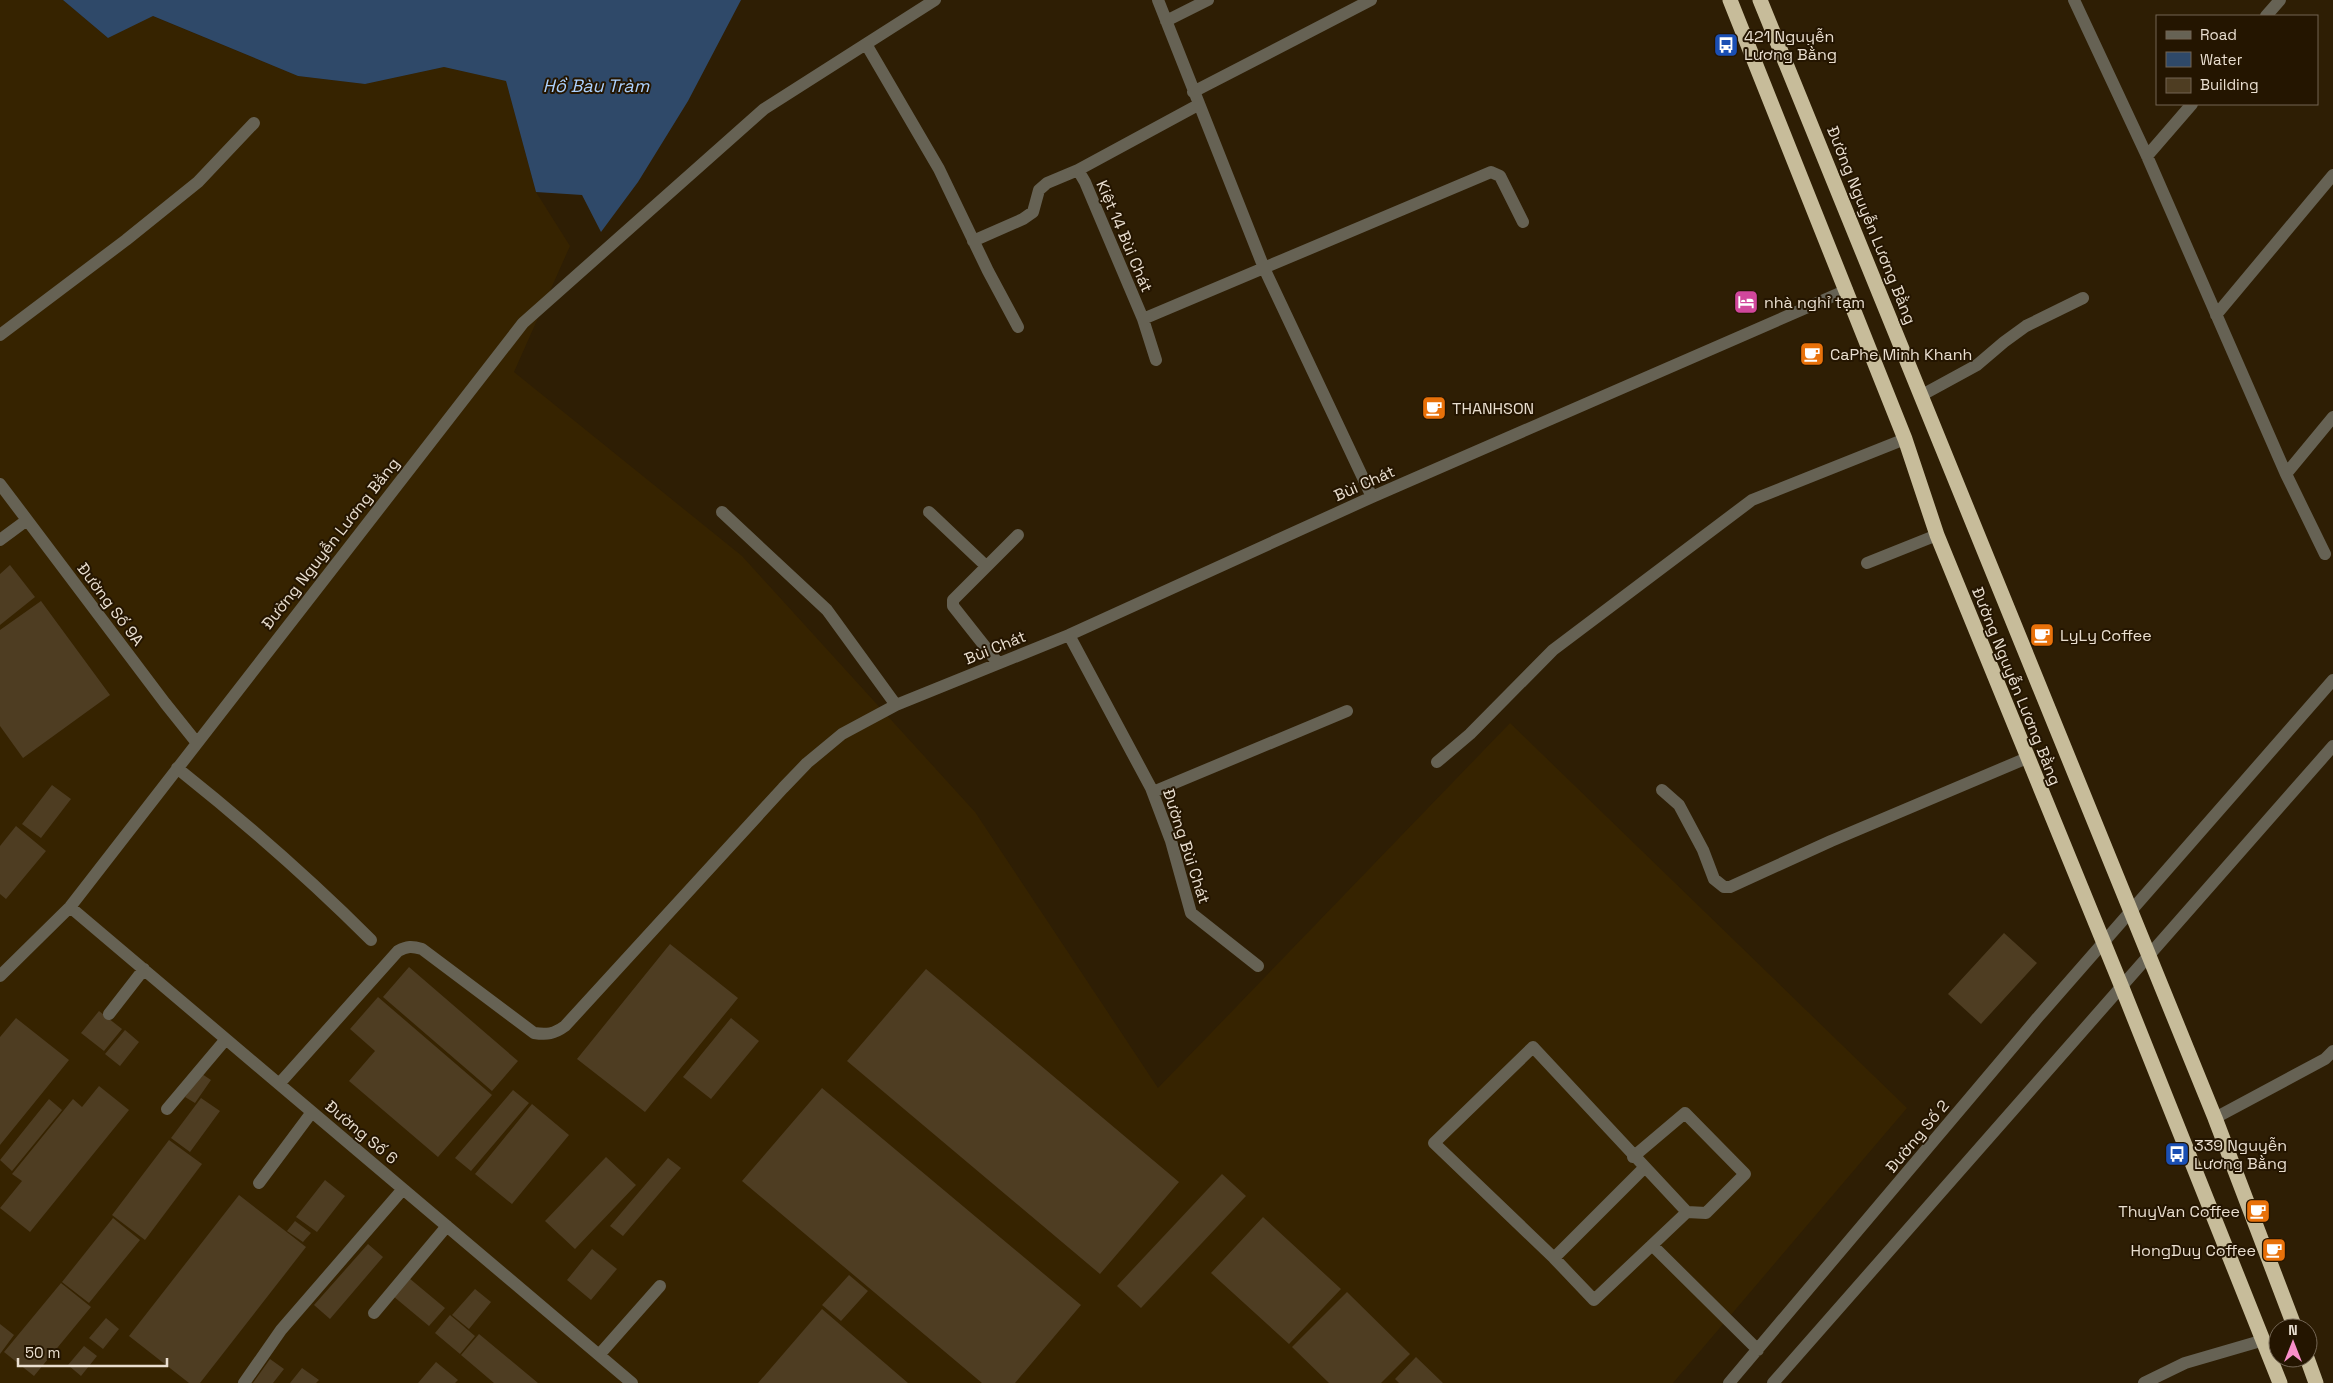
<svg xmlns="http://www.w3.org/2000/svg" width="2333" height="1383" font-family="'Space Grotesk',sans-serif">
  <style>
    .built { fill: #362300 }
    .water { fill: #2f4969 }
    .building { fill: #4e3d22 }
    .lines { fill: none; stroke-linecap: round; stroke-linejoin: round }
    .minor { stroke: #666254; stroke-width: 12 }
    .highway { stroke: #c7bc9a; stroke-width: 15 }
    .labels { text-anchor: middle; stroke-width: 4; stroke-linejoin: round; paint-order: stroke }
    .poi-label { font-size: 16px; fill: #e9decf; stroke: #241500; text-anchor: start }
    .street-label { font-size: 16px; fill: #e9decf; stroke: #241500 }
    .water-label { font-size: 18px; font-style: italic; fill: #acd1fd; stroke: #241500 }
  </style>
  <rect width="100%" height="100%" fill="#2e1e04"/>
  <path class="built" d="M0,0H63L108,38L152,16L298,76L365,84L444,67L506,81L536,192L570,246L514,372L742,556L975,812L1158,1088L1510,723L1907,1108L1673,1383H0Z"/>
  <path class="water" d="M63,0H741L688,101L638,182L601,232L582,195L536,192L506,81L444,67L365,84L298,76L153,16L108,38Z"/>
  <path class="building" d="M10,565L35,597L0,625V574Z
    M41,601L110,695L23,758L0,726V630Z
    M52,785L71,799L41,838L22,824Z
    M16,826L46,851L6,899L0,894V846Z
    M2004,933L2037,963L1981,1024L1948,994Z
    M670,944L738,998L645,1112L577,1059Z
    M409,967L518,1061L492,1091L383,997Z
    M926,969L1179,1182L1100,1274L847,1061Z
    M378,997L492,1095L438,1157L349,1081L375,1051L350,1029Z
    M99,1011L122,1029L104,1051L81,1033Z
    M16,1018L69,1060L0,1145V1037Z
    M731,1018L759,1041L711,1099L683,1077Z
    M125,1030L139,1042L120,1066L105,1054Z
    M202,1074L211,1080L195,1103L185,1097Z
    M99,1086L129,1110L30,1232L0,1208L22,1181L12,1174L73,1099L82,1107Z
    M822,1088L1081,1305L1015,1383H982L742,1181Z
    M513,1090L529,1103L471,1171L455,1158Z
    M201,1098L220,1111L190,1152L171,1138Z
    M49,1099L62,1110L12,1171L0,1160Z
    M532,1104L569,1135L512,1204L475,1174Z
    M169,1140L202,1164L145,1240L112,1215Z
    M606,1157L636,1185L575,1249L545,1221Z
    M668,1158L681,1168L623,1236L610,1226Z
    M1222,1174L1246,1196L1141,1308L1117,1286Z
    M325,1180L345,1196L317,1232L296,1217Z
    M239,1195L306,1247L200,1383H189L129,1336Z
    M1263,1217L1341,1289L1289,1344L1211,1273Z
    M113,1218L140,1240L89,1303L62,1282Z
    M295,1221L311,1233L303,1242L287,1231Z
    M368,1244L383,1257L330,1319L314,1305Z
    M592,1249L617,1269L591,1300L567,1280Z
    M849,1275L868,1291L841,1321L822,1305Z
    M409,1278L445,1308L429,1326L393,1296Z
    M61,1283L91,1307L34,1376L4,1352Z
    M475,1289L491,1302L469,1329L452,1315Z
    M1347,1292L1410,1354L1381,1383H1329L1292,1347Z
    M822,1309L908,1383H758Z
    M450,1315L475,1336L460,1354L435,1333Z
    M106,1318L119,1329L103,1349L89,1338Z
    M0,1324L14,1335L0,1354Z
    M479,1334L538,1383H494L461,1355Z
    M84,1346L97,1356L81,1376L68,1365Z
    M1416,1357L1443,1383H1399L1395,1379Z
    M270,1359L284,1369L273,1383H253Z
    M436,1362L458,1380L455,1383H418Z
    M302,1368L319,1380L316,1383H290Z"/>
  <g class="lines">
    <path class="minor" d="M1158,0L1264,268L1372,497
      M2074,0L2147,156L2286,474L2325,554
      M2266,16L2280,0
      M1166,21L1208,0
      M866,44L939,169L988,271L1018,327
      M1193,92L1371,0
      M1198,105L1078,170L1085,182L1143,319L1491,172L1500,176L1523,222
      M2147,156L2192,104
      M973,241L1023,219L1033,212L1039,190L1047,183L1078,170
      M2216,315L2333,175
      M1143,319L1156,360
      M0,335L126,240L198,182L254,123
      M1922,395L1977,365L2004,342L2026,326L2083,298
      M2286,474L2333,417
      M0,484L165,703L197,743
      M722,512L827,610L896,705
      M929,512L986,566
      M0,540L27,520
      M1867,563L1937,535
      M1069,635L1151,788L1171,841L1191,913L1258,966
      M998,663L953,606V600L1018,535
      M1437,762L1470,734L1553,650L1752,500L1905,439
      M177,768C246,823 309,878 371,940
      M1662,790L1679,805L1703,850L1714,879L1724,887H1730L1831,841L2027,758
      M1153,792L1347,711
      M70,907L632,1383
      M0,976L70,907L523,323L764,109L935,0
      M109,1014L144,969
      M279,1084L398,951C407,946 412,946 422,949L534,1033C547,1035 554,1034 565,1026L783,788L807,763L842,734L896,705L1069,635L1372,497L1847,290
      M167,1109L226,1039
      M2215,1118L2325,1059L2333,1051
      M1633,1157L1685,1113L1745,1174L1706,1213L1687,1212L1533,1047L1434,1143L1554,1258L1594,1300L1687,1212
      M259,1183L312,1112
      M1652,1245L1758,1350
      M1554,1258L1644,1168
      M374,1313L447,1226
      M599,1355L660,1286
      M244,1383L281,1330L403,1189
      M1729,1383L2039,1016L2333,680
      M1773,1383L2333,746
      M2144,1383L2185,1363L2264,1340"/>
    <path class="highway" d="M1730,0L1905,439L1937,535L2121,985L2280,1383
      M1760,0L2215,1118L2295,1328
      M2307,1358L2316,1383"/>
  </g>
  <defs>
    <symbol id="bus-square" viewBox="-11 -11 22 22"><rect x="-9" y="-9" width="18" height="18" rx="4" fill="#1a4fb4" stroke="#241500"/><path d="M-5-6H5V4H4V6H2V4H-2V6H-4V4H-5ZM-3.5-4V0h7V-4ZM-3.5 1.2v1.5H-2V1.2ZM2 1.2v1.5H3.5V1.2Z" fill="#fff"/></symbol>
    <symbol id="hotel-square" viewBox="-11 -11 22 22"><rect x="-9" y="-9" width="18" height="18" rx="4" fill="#d1479c" stroke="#241500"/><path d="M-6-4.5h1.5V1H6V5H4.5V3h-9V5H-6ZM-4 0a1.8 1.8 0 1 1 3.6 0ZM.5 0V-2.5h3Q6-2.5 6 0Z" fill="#fff"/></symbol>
    <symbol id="cafe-square" viewBox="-11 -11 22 22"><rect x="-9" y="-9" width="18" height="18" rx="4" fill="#e8710a" stroke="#241500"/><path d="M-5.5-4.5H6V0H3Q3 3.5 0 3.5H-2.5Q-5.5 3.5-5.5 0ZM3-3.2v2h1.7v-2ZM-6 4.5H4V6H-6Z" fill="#fff"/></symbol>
  </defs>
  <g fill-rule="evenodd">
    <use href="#bus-square" x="1712" y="31" width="28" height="28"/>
    <use href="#hotel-square" x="1732" y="288" width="28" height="28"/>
    <use href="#cafe-square" x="1798" y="340" width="28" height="28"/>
    <use href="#cafe-square" x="1420" y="394" width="28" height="28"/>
    <use href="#cafe-square" x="2028" y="621" width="28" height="28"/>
    <use href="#bus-square" x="2163" y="1140" width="28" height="28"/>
    <use href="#cafe-square" x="2244" y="1197" width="28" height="28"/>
    <use href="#cafe-square" x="2260" y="1236" width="28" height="28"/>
  </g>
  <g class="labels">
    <g class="poi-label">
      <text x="1744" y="42">421 Nguyễn<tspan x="1744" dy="18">Lương Bằng</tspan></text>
      <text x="1764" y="308">nhà nghỉ tạm</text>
      <text x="1830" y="360">CaPhe Minh Khanh</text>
      <text x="1452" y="414">THANHSON</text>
      <text x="2060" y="641">LyLy Coffee</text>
      <text x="2194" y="1151">339 Nguyễn<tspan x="2194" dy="18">Lương Bằng</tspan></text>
      <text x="2240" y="1217" text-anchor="end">ThuyVan Coffee</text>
      <text x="2256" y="1256" text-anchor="end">HongDuy Coffee</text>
    </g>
    <g class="street-label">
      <text transform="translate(1872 225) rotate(68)" y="6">Đường Nguyễn Lương Bằng</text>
      <text transform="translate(1125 236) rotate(67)" y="6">Kiệt 14 Bùi Chát</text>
      <text transform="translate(1364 483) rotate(-24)" y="6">Bùi Chát</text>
      <text transform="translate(330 543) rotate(-52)" y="6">Đường Nguyễn Lương Bằng</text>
      <text transform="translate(111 604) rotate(53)" y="6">Đường Số 9A</text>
      <text transform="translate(995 647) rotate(-22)" y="6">Bùi Chát</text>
      <text transform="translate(2017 686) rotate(68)" y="6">Đường Nguyễn Lương Bằng</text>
      <text transform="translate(1187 846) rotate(72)" y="6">Đường Bùi Chát</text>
      <text transform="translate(362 1132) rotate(40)" y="6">Đường Số 6</text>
      <text transform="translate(1917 1136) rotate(-50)" y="6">Đường Số 2</text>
    </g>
    <g class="water-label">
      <text x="596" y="92">Hồ Bàu Tràm</text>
    </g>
  </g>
  <rect x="2156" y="15" width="162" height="90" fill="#241500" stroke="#736553"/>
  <rect x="2166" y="31" width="25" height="8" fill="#666254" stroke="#736553"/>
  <text x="2200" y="40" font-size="15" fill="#e9decf">Road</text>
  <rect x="2166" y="52" width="25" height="15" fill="#2f4969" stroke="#736553"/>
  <text x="2200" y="65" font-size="15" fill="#e9decf">Water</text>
  <rect x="2166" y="78" width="25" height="15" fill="#4e3d22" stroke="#736553"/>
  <text x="2200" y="90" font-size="15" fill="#e9decf">Building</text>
  <g transform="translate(2293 1343)"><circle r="24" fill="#241500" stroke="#736553"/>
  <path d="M0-4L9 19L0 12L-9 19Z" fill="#f98fca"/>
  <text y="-8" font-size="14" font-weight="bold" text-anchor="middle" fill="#e9decf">N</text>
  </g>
  <path d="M18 1358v8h149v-8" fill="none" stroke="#e9decf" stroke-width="2.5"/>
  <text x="25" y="1358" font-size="15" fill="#e9decf" stroke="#241500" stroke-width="4" paint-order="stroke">50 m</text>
</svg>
